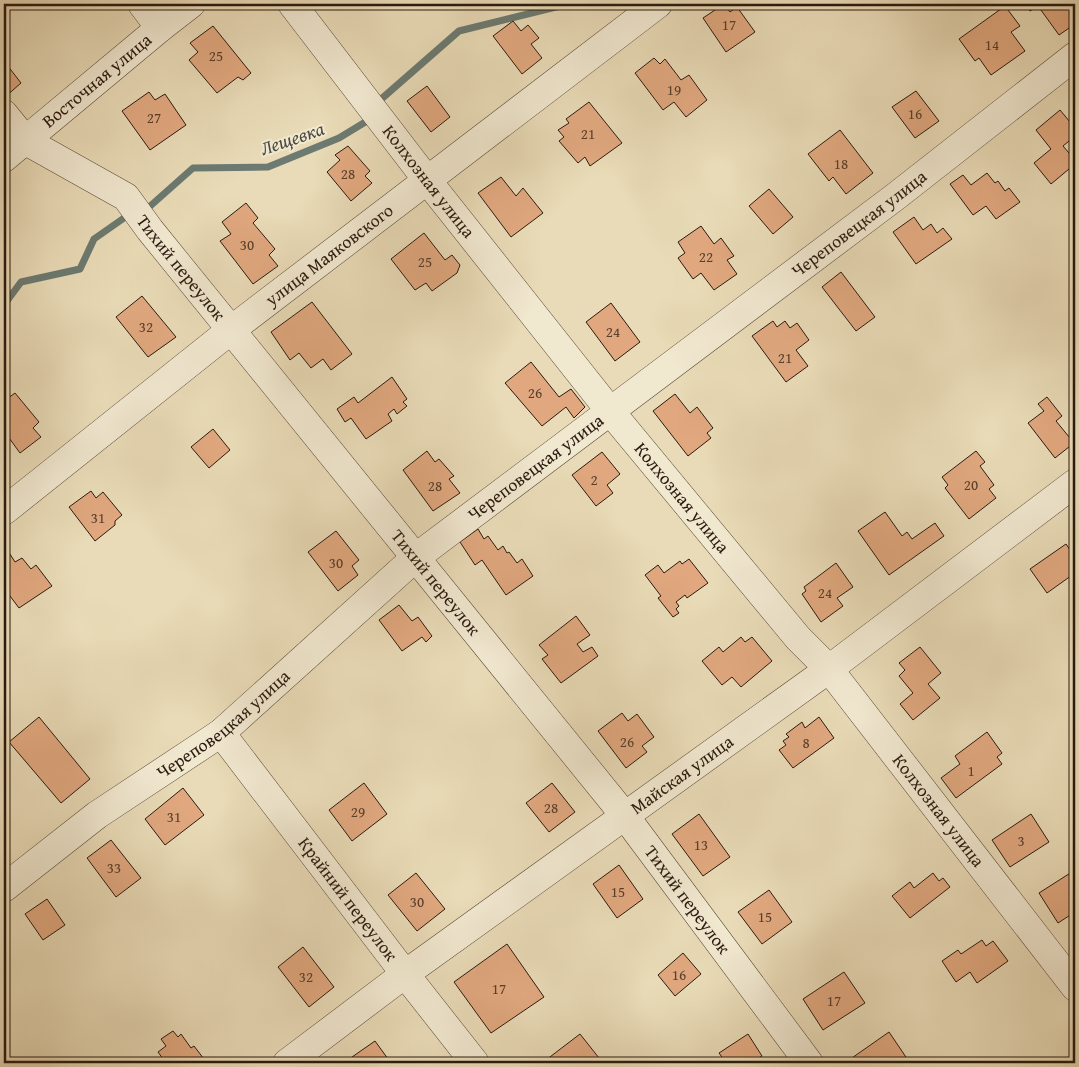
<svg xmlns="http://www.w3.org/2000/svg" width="1079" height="1067" font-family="'Gentium Book Plus',serif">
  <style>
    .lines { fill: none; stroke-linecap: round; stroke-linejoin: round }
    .stream { stroke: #6c7a71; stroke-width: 7 }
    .building { fill: #e1a87f; stroke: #2b1a0f }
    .street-casing { stroke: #5a4a39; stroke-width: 29 }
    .street { stroke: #f1e8d0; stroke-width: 28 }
    .labels { text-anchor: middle; stroke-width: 4; stroke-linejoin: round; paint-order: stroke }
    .number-label { font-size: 15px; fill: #583e2b }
    .street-label { font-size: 18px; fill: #2b1a0f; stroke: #f1e8d0 }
    .water-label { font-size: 19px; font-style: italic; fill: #4c4a40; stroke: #f1e8d0 }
  </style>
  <rect width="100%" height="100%" fill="#e9dbb7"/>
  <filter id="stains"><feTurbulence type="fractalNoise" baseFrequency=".004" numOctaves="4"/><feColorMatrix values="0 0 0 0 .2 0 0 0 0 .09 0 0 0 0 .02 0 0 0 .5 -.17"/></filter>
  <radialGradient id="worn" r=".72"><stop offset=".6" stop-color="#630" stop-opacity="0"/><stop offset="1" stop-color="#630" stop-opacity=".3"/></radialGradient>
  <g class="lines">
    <path class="stream" d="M379,101L459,31L568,4
      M148,208L193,168L268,167L339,138L367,121
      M4,305L21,282L80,269L94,239L124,218"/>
  </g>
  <path class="building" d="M724,4L730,12L737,7L755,32L726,52L703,18Z
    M1025,4H1075V24L1059,35L1038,6L1030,11Z
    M1005,6L1020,26L1011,32L1025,51L991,75L979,58L975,61L959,39Z
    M513,21L521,31L528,25L539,38L531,44L542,58L522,74L493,36Z
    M213,26L251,73L243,80L238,77L217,93L189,60L198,52L190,43Z
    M654,58L660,64L665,59L681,80L689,75L707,100L686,117L674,102L663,110L635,73Z
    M4,61L21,83L4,98Z
    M427,86L450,117L431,132L407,101Z
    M916,91L939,121L915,138L892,107Z
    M149,92L155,100L165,94L186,125L150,150L122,111Z
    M589,102L622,143L590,166L585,157L578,163L559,141L564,137L558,130L569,123L566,119Z
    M1060,110L1075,128V136L1063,146L1075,160V164L1051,184L1034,163L1051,149L1036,130Z
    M840,130L873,173L846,194L833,177L829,181L808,154Z
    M348,146L370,171L365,176L372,183L351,201L327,172L340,160L335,155Z
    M987,173L995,183L998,181L1005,191L1009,188L1020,202L996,219L986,206L973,215L950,184L963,175L971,185Z
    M501,177L516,196L523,188L543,213L511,237L478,193Z
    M769,189L793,217L773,234L749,206Z
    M246,203L258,218L253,223L275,249L269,255L278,266L253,284L220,241L231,234L222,222Z
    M914,217L923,230L931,224L937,233L943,228L952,239L916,264L893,232Z
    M701,226L714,244L721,238L734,256L727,260L737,274L714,290L701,273L693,279L678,258L685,253L678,242Z
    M424,233L445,260L452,255L460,265L457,273L432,291L426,283L415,290L391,259Z
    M841,272L875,317L856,331L822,287Z
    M142,296L176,337L148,357L116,317Z
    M312,302L352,354L331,370L323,359L311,368L299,353L290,360L271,332Z
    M611,303L640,342L615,361L586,322Z
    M773,321L777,327L785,321L790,328L797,323L809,340L796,350L808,366L786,382L752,336Z
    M1075,359V371L1070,364Z
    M531,362L559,397L571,389L585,407L574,418L566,407L542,426L505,383Z
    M392,377L407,399L403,402L407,406L397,414L394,409L388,414L392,421L366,439L351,418L345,422L337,409L354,397L358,403Z
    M15,393L39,422L33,428L41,437L20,453L4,431V401Z
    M675,394L690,413L697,407L713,428L707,433L711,438L688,456L653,411Z
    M1047,397L1062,416L1056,421L1074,443L1055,458L1028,423L1044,411L1038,404Z
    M213,429L230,450L209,468L191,447Z
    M427,451L435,462L439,459L454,476L449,479L460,493L433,511L403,470Z
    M976,451L985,462L980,466L994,485L989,489L996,498L969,519L945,488L948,485L942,477Z
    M602,452L620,474L607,485L613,493L596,506L572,475Z
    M91,491L96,498L103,492L122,515L115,521V525L95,541L69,507Z
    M885,512L902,536L907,532L912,539L935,523L944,536L889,575L858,531Z
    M478,529L484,539L488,536L498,550L503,546L507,553L509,552L517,563L522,559L533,576L506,595L482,560L475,565L460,542Z
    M336,531L359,560L352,566L358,575L338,591L308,552Z
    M1066,544L1075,557V573L1047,593L1030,569Z
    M8,551L15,562L22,558L31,569L36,565L52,586L19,608L4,588V555Z
    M689,559L708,583L687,598L685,595L676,602L679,606L676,609L679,613L673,617L658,598L661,596L645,575L658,565L664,573L680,561L682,564Z
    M836,563L853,587L837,598L843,606L821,622L802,594L806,591L804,587Z
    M399,605L412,621L418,617L432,636L426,642L422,637L402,651L379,620Z
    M576,616L590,635L577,644L583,652L592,647L598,656L561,683L542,659L548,655L539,645Z
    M741,637L745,642L752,637L772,661L741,687L732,677L722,685L702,661L719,647L723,652Z
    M920,647L941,673L928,684L940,698L913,720L900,704L913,693L899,676L905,670L899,663Z
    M622,713L628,721L637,714L654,737L642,746L647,752L626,768L598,731Z
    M39,717L90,779L61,803L9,742Z
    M819,717L834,738L793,768L779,750L786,745L783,741L789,737L786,734L802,722L805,728Z
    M987,732L1002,753L997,757L1002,764L956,798L941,778L960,764L955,756Z
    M364,783L387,814L352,841L329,810Z
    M552,783L575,812L549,832L526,803Z
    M183,788L204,815L165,845L145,819Z
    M699,814L730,857L703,876L672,834Z
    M1031,814L1049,842L1010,867L992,840Z
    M111,840L141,878L116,897L87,858Z
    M619,865L643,899L617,918L593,884Z
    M1075,870V912L1058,923L1039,893Z
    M416,873L445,909L417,931L388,895Z
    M933,873L939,881L943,878L950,887L910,918L892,896L910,882L914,888Z
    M769,890L792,922L762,944L738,912Z
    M47,899L65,925L43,940L25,914Z
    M982,940L986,946L993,941L1008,961L977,983L970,972L956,982L942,961L958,950L961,954Z
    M507,944L544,997L491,1033L454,982Z
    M303,947L334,987L309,1007L278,967Z
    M683,953L701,974L675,996L658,975Z
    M844,972L865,1003L823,1030L803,999Z
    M173,1031L178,1037L181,1034L191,1048L194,1046L207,1063H166L158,1052L166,1046L161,1039Z
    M889,1032L910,1063H852L849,1060Z
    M580,1034L603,1063H542Z
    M748,1034L762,1056L751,1063H726L719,1053Z
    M375,1041L391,1063H357L352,1057Z"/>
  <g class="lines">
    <defs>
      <g id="street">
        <path d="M142,4L160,28"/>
        <path id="s1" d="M292,4L427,180L610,411L798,638L829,669L1075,987"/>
        <path id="s2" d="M4,114L26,141L126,197L150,230L625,816L809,1063"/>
        <path id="s3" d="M4,158L160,28L191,4"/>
        <path id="s4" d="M4,511L231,330L658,4"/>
        <path id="s5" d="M221,733L405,974L475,1063"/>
        <path id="s6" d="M4,888L97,815L221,733L415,558L895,197L1075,56"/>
        <path id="s7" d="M287,1063L405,974L829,669L1075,483"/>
      </g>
    </defs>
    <use href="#street" class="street-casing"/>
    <use href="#street" class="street"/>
  </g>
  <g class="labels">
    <g class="number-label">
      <text x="729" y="30">17</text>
      <text x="992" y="50">14</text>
      <text x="216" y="61">25</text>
      <text x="674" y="95">19</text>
      <text x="915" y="119">16</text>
      <text x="154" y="123">27</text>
      <text x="588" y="139">21</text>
      <text x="841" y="169">18</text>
      <text x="348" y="179">28</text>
      <text x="247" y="250">30</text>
      <text x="706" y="262">22</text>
      <text x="425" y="267">25</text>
      <text x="146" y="332">32</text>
      <text x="613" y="337">24</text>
      <text x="785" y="363">21</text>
      <text x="535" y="398">26</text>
      <text x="594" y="485">2</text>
      <text x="971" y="490">20</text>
      <text x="435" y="491">28</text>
      <text x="98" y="523">31</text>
      <text x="336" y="568">30</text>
      <text x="825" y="598">24</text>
      <text x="627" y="747">26</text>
      <text x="806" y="748">8</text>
      <text x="971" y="776">1</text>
      <text x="551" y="813">28</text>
      <text x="358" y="817">29</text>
      <text x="174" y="822">31</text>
      <text x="1021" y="846">3</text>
      <text x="701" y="850">13</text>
      <text x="114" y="873">33</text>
      <text x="618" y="897">15</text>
      <text x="417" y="907">30</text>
      <text x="765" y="922">15</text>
      <text x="679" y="980">16</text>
      <text x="306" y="982">32</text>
      <text x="499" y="994">17</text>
      <text x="834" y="1006">17</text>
    </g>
    <g class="street-label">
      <text dy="6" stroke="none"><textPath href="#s3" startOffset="121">Восточная улица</textPath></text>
      <text dy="6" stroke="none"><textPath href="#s1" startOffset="224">Колхозная улица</textPath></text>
      <text dy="6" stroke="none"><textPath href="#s6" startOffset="1084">Череповецкая улица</textPath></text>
      <text dy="6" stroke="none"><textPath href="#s4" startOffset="414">улица Маяковского</textPath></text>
      <text dy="6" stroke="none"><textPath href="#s2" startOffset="239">Тихий переулок</textPath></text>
      <text dy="6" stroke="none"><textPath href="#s6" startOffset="679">Череповецкая улица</textPath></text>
      <text dy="6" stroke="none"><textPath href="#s1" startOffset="629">Колхозная улица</textPath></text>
      <text dy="6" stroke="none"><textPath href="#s2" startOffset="644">Тихий переулок</textPath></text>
      <text dy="6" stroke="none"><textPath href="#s6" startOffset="274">Череповецкая улица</textPath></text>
      <text dy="6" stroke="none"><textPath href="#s7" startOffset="489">Майская улица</textPath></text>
      <text dy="6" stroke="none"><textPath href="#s1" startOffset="1034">Колхозная улица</textPath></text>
      <text dy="6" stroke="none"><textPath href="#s5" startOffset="209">Крайний переулок</textPath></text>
      <text dy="6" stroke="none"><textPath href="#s2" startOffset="1049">Тихий переулок</textPath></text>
    </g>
    <g class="water-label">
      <text transform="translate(292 138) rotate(-19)" y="7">Лещевка</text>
    </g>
  </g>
  <rect width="1079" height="1067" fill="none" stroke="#e9dbb7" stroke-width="20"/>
  <rect x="5" y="5" width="1069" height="1057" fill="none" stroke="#2b1a0f" stroke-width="2.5"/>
  <rect x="10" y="10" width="1059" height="1047" fill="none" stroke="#2b1a0f"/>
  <rect width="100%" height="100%" filter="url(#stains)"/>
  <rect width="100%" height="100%" fill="url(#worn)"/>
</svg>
